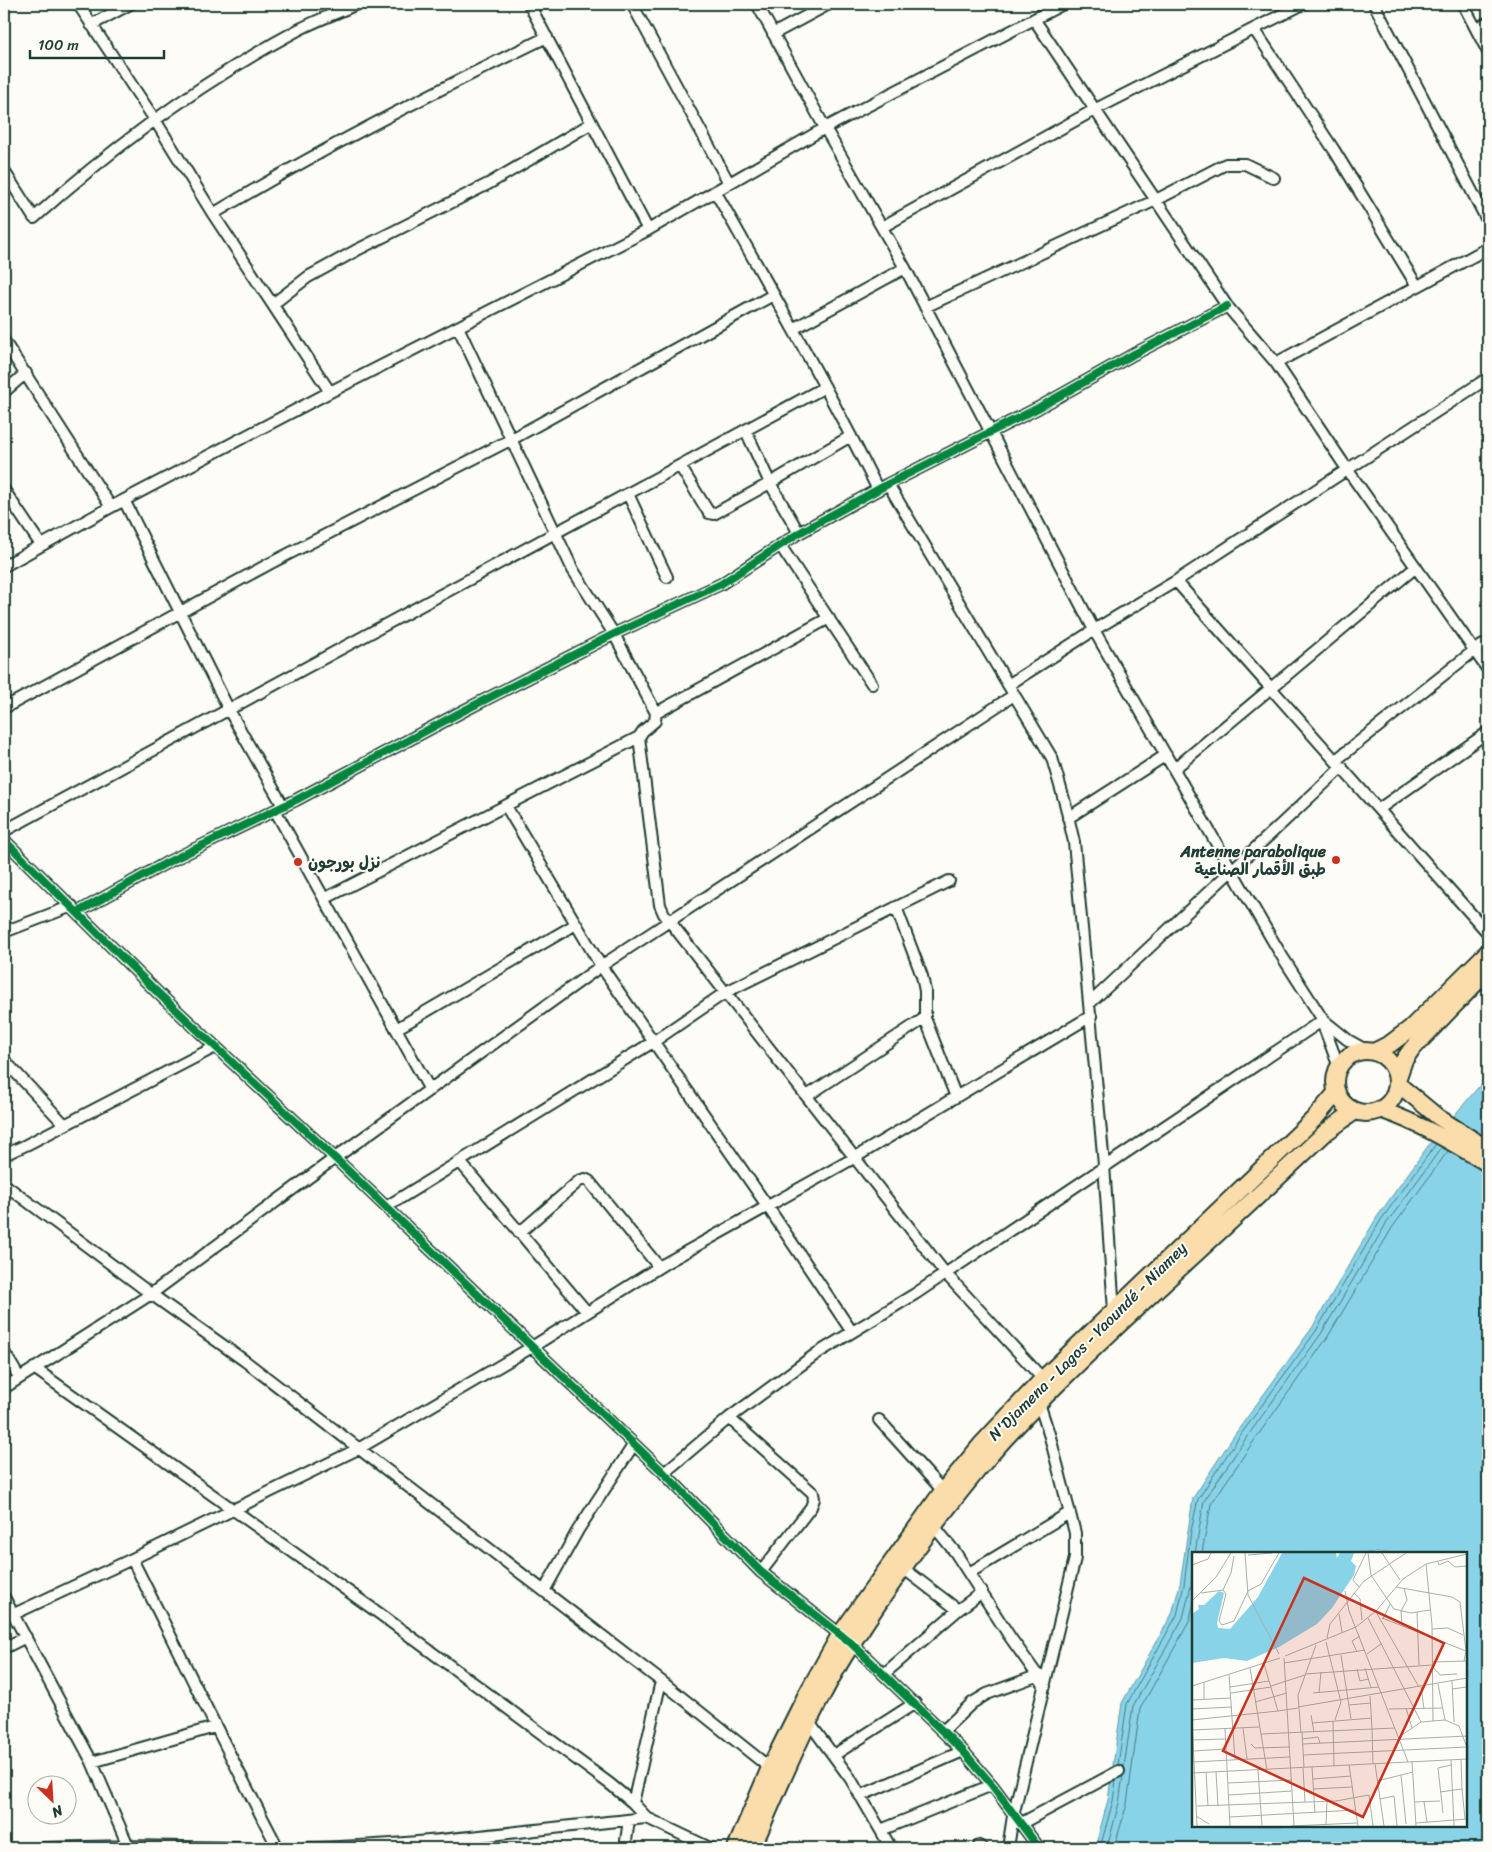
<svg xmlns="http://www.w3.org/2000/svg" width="1492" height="1852" font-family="Sriracha,'Playpen Sans Arabic',sans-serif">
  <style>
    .water { fill: #89d3e9; stroke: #5f97a1; fill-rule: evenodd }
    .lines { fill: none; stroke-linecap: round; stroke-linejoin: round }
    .shore { stroke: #49797c; stroke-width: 1 }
    .minor-casing { stroke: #1f3d34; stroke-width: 14 }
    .primary-casing { stroke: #1f3d34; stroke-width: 19 }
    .trunk-casing { stroke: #1f3d34; stroke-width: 20 }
    .minor { stroke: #fdfcf7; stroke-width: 10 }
    .primary { stroke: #faddab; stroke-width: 15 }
    .trunk { stroke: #faddab; stroke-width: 16 }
    .cycleway-casing { stroke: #fdfcf7; stroke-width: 11 }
    .cycleway { stroke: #00873e; stroke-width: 8 }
    .poi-dot { fill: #c8321e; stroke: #fdfcf7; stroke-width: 2 }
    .labels { text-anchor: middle; stroke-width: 4; stroke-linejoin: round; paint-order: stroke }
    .poi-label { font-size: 16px; font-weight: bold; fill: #1f3d34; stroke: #fdfcf7; text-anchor: end }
    .street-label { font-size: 16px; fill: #1f3d34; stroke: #fdfcf7 }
    .inset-road { fill: none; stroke: #a4b0a9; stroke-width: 1 }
    .view { fill: #c8321e; fill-opacity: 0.15; stroke: #c8321e; stroke-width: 2.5 }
    .inset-edge { fill: none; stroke: #1f3d34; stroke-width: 2.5 }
  </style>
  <rect width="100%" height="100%" fill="#fdfcf7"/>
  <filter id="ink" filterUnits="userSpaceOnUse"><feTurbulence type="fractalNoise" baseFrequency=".02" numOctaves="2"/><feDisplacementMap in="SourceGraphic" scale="10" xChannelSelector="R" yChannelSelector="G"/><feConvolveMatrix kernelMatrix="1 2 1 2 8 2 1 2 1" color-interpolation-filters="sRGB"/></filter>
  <g filter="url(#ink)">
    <path class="water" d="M1488,1076V1848H1095L1108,1800L1122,1703L1172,1614L1180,1584L1193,1498L1235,1434L1312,1328L1377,1217L1428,1146ZM1193,1553H1466V1826H1193Z"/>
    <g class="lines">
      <path class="shore" d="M1195,1553L1204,1501L1244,1441L1321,1334L1386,1224L1442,1147
        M1202,1553L1211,1504L1251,1445L1327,1338L1392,1228L1448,1151
        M1118,1765L1127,1704L1177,1615L1184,1585L1191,1531L1198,1499L1239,1437L1316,1331L1381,1220L1436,1144
        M1124,1767L1133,1706L1183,1618L1191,1586L1193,1565
        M1100,1848L1113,1801L1116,1780
        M1107,1848L1119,1803L1123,1776
        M1114,1848L1127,1804L1140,1709L1189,1622L1193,1606"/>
      <defs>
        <path id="minor" d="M78,4L155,120L213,214L330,392
          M529,4L648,230
          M632,4L729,183
          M757,4L825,128L905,268L1094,630L1242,888L1280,953L1323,1020L1348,1040L1366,1050
          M1374,4L1488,222
          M1463,4L1488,52
          M1034,19L1227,306L1276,363L1347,469L1488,670
          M91,25L130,4
          M1254,29L1334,150L1417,286
          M1476,29L1488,22
          M773,34L829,4
          M4,171L34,218C114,146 203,81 298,30C317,20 337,13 357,4
          M715,191C771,290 828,388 878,490
          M213,214C321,149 433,92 547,37
          M882,227L1096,109L1303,4
          M273,304L308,277L357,250L490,183L592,123
          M925,307L1156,200L1226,164H1245L1274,178
          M793,329L905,268
          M4,341L111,507
          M1276,363L1488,248
          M4,392L26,373
          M746,431L770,483L799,533
          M680,466L709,513L714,514L770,483L851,436
          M888,484L1052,758L1065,803L1074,842L1104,1165L1114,1311
          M4,490L41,545
          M628,494L667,577
          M124,500L229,710L283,806
          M780,545L872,684
          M4,566L111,507L330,392L648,230L825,128L1063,4
          M1176,581L1488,378
          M1008,685L1094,630L1176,581L1488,933
          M4,708L269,564L512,439L773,295
          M656,713L829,618
          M639,737L660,905L664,914L945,1273L1043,1379
          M1336,760L1475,650L1488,642
          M1174,769L1416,567
          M506,806L601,966L768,1207L852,1332
          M1379,809L1488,732
          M275,810L430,1090
          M1068,818L1166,755
          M4,831L825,387
          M4,840L159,994L339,1162L664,1473L761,1572L851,1643L963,1751L992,1785L1039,1848
          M324,899L639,737L643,731L655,721L656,713L614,634L573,570L458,327
          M896,907L922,976L925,991V1018L956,1097
          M78,912L166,863L296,800L465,710L614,634L721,584L799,533L888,484L1038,408L1134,354L1227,306
          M4,932L72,906
          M1089,1004L1342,767
          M1323,1020L1325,1030L1339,1067
          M396,1029L576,924
          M4,1060L65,1125
          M807,1096L925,1018
          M4,1155L26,1145L215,1047
          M460,1162L587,1312
          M4,1184L151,1294L245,1361L661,1681L770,1768
          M386,1207L653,1042L726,992L949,881
          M519,1233L579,1181L585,1179L589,1181L659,1267
          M4,1352L19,1377
          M34,1368L380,1614L610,1784L633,1803L647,1818L710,1848
          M4,1388L151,1294L335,1158L601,966L1014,695
          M729,1418L813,1493L814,1499L811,1507L761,1572
          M879,1420L943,1491
          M664,1473L729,1418L816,1354L915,1294L1323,1020
          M934,1526L955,1552L1010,1637L1045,1686
          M132,1559C181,1656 228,1753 278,1848
          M903,1568L958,1610
          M969,1573L1069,1513
          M544,1591L578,1530L634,1444
          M4,1597L92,1762L129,1848
          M14,1614L132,1559L358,1449L532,1347L664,1264L854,1158L1091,1016
          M4,1648L26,1637
          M884,1674L958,1610L982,1592
          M808,1721L850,1778L891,1848
          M943,1731L972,1703L987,1694L1039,1675
          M834,1755L915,1703
          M92,1762L215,1727
          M860,1796L963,1751
          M633,1803L661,1681
          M1020,1824L1119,1771
          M881,1830L992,1785
          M979,1846L982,1848
          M44,1848L129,1846L238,1848
          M306,1848C420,1846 534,1829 647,1818
          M625,1848L629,1820
          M1008,1848L1013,1816L1075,1558V1533L1050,1437L1039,1403"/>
        <path id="primary" d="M1398,1084L1438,1117L1488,1149
          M1381,1110C1422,1124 1451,1142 1488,1164"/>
        <path id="trunk" d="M1335 1082a31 31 0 1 1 62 0a31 31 0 1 1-62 0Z
          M1376,1051L1390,1044L1410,1029L1488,952
          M1398,1077L1404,1060L1411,1050L1488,970
          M736,1848L770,1768L806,1696L840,1635L943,1491L981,1445L1043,1379L1315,1118L1337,1092
          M752,1848C783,1779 811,1707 852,1643C894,1578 940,1514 990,1455C1042,1396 1101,1341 1159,1287C1215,1236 1271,1184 1326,1132L1355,1111"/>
      </defs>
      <use href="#minor" class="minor-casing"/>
      <use href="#primary" class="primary-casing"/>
      <use href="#trunk" class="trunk-casing"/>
      <use href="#minor" class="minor"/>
      <use href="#primary" class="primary"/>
      <use href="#trunk" class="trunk"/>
      <defs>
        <path id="cycleway" d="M4,840L159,994L339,1162L664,1473L761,1572L851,1643L963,1751L992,1785L1039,1848
          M78,912L166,863L296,800L465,710L614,634L721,584L799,533L888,484L1038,408L1134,354L1227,306"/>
      </defs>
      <use href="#cycleway" class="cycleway-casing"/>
      <use href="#cycleway" class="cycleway"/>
    </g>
  </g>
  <g class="poi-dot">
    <circle cx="1336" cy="860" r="5"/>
    <circle cx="298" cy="862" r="5"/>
  </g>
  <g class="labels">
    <g class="poi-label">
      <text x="1326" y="857">Antenne parabolique<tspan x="1326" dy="18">طبق الأقمار الصناعية</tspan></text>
      <text x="308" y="868" text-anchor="start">نزل بورجون</text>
    </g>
    <g class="street-label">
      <text transform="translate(1087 1341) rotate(-45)" y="6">N'Djamena - Lagos - Yaoundé - Niamey</text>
    </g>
  </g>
  <g transform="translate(1192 1552)">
    <rect width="275" height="275" fill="#fdfcf7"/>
    <path d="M90,1H144L145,6L148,1H162L159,9L164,14L162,23L140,56L125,72L87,95L55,109L32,106L0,111V62L7,57L6,53H12L27,39L32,41L25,71L26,76L38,77L66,45Z" fill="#89d3e9"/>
    <path class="inset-road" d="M53,1L56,43L87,102M176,1L179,23L202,57L219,61L238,58M190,1L208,28M56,3L80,1M42,4L39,21L31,38L34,42L27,69L30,73L42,69L56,39L69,32L87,1M246,10L247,13L256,9L263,15L275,14M234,12L240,73L241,169M0,13L16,7L19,1M167,35L161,28L174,1M204,35L260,45L268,50L274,99L272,109M153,39L157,59L216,210M9,41L31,38M162,41L168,47L170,68M0,49L24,25L39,1M184,60L227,135M225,60L227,113M147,62L150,80M176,66L229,170M190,66L274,99M191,67L198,52M210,73L209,59L215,48L212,36M240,77L256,76L271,83M135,86L138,72L172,29L214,1M134,90L149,150L143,168M165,100L160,89L168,84M175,102L189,92M149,103L159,167M93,104L164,75L184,59L211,27L234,12L275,2M92,106L102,274M240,110L275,109M92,111L173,98M72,112L86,159L106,156M241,115L248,123L265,122M58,116L75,218M173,116L179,136M165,117L168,129L176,127M113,122L240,113M37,123L43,208M260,129L262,170M12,131V147M246,132L253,168M0,134L88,106M79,134L113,123M38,135L77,129M229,135L232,157M260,137L275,135M39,141L79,135M121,141L187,135M127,141L129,120M178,144L180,177M0,148L39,146M63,150L95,141M157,153L179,151M106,155L275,126M214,156L220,176M0,157L40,155M197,157L250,156M119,163L122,180M0,167L5,274M0,168L86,159M141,169L142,214M120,171L180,166M51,176L55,207M33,177L38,274M180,177L181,212M0,178L67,175M110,180L112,215M109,181L106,143L124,93M69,182L203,176M207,185L229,170L253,168L267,174L274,193M110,187L126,185L128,191M1,188L33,187M59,192L63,196L98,195M111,192L275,184M2,199L34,197M111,203L274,195M259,208L262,274M220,209L224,274M0,210L98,205M183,212L192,274M157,213L166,274M120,215L123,261M111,216L113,250M66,218L70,274M14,220L16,254M24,220L26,254M0,221L275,207M209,223L214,272M121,227L159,224M185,229L221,220M36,231L100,228M121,237L160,235M270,237L273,267M248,240L270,237L269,207M37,243L100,239M188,247L202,244L205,274M222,250L248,249M232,250L235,270M5,254L144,249L177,243L181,274M251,261L246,216L259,213M4,264L17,272M38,265L163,258M224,271L275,267M134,273L135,249M99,274L165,271"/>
    <path class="view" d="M112,26L252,91L171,265L31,199Z"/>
    <rect width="275" height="275" class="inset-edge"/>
  </g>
  <rect width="1492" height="1852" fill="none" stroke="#fdfcf7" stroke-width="20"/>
  <rect x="10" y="10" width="1472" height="1832" fill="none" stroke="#1f3d34" stroke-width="2" filter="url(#ink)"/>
  <g transform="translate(52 1800) rotate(155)"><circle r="24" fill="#fdfcf7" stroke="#a4b0a9"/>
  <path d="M0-4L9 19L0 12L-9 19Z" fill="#c8321e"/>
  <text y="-8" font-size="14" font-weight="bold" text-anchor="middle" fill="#1f3d34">N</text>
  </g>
  <path d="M30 50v8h134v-8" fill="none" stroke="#1f3d34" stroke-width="2.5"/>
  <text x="38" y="50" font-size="15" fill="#1f3d34" stroke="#fdfcf7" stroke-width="4" paint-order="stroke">100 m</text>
</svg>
